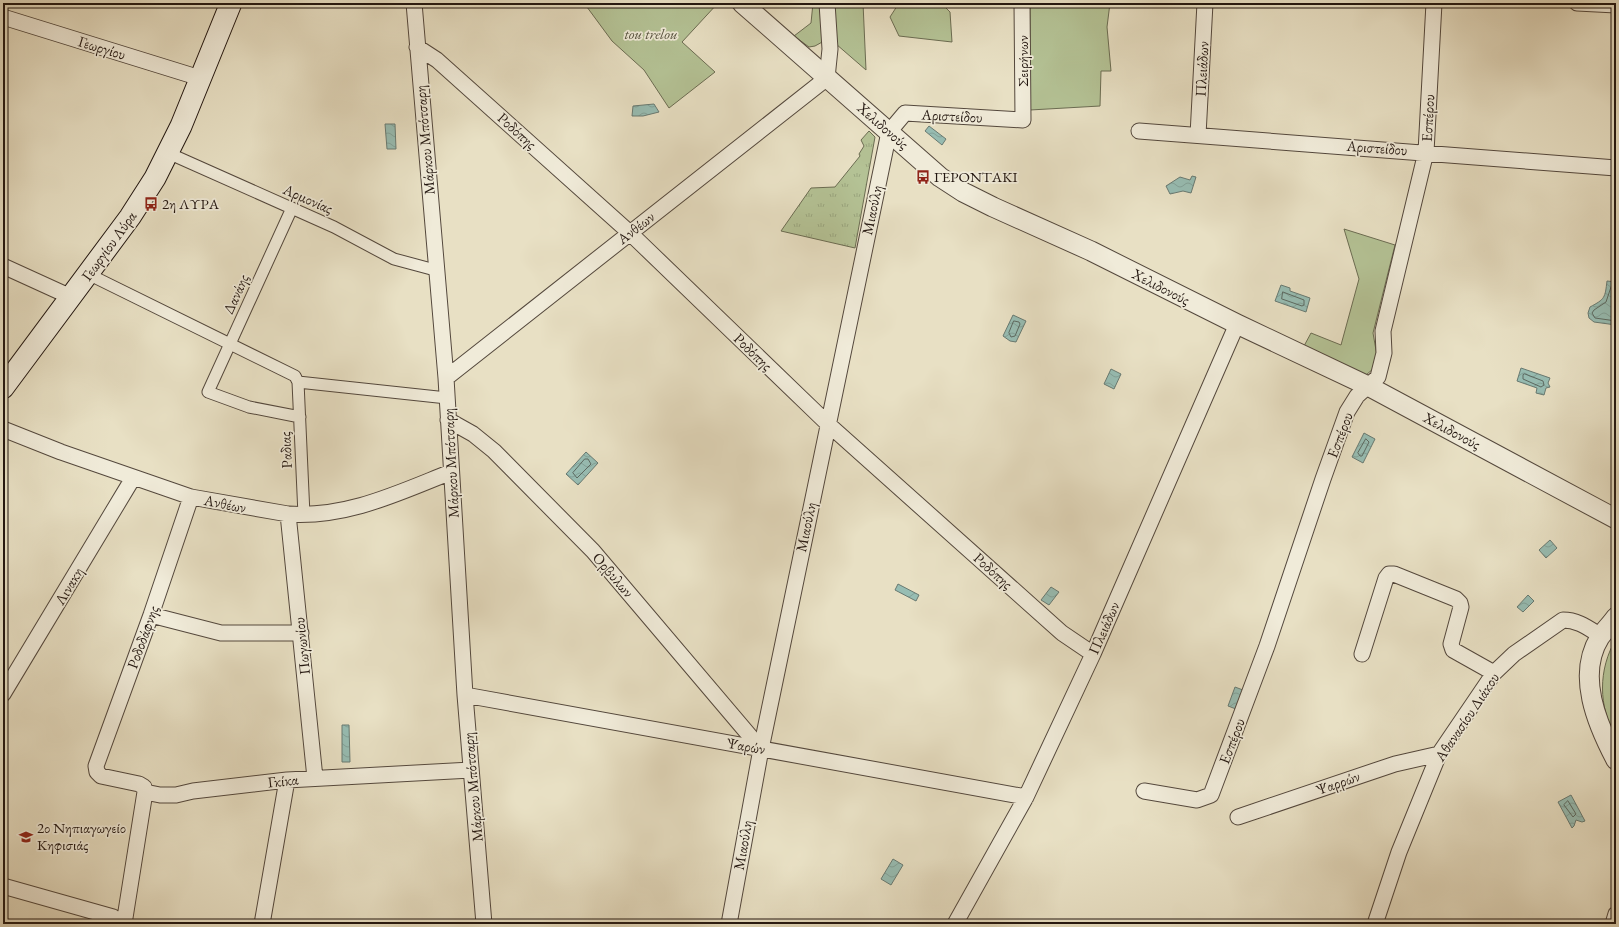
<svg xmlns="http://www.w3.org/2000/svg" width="1619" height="927" font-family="'EB Garamond',serif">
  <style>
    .grass { fill: url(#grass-tufts); stroke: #6b6c52 }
    .park { fill: #b4c295; stroke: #6b6c52 }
    .water { fill: url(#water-waves); stroke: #687a72 }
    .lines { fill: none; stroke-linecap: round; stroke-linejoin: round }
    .shore { stroke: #5c6a62; stroke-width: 1 }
    .pedestrian-casing { stroke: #54483d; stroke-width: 13 }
    .minor-casing { stroke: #54483d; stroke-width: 17 }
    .tertiary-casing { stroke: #54483d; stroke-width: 21 }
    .secondary-casing { stroke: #221610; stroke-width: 23 }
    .pedestrian { stroke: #f0ebd9; stroke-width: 11 }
    .minor { stroke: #f0ebd9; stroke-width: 15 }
    .tertiary { stroke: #f0ebd9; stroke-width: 19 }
    .secondary { stroke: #f0ebd9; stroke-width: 21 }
    .labels { text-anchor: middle; stroke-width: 3.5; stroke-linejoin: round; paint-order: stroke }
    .park-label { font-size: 15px; font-style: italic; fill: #55523f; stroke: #f0ebd9 }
    .street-label { font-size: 15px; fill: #221610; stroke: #f0ebd9 }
    .poi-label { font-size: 15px; fill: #221610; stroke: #f0ebd9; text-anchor: start }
  </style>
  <defs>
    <pattern id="grass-tufts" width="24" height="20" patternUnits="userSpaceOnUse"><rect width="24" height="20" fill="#b4c295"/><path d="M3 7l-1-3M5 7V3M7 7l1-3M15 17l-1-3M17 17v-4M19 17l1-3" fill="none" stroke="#9aa67f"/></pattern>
    <pattern id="water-waves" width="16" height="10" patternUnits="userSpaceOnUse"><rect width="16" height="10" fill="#97bdb3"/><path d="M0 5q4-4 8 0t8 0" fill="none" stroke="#82a299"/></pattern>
  </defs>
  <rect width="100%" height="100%" fill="#e8e0c4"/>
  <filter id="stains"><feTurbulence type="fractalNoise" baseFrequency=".005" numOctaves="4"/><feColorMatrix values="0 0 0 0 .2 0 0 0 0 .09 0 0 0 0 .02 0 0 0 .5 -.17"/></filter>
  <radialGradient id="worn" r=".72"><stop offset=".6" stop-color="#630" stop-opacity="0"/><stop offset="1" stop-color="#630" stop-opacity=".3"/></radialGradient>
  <path class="grass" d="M869,131L875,137L855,248L781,231L811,188L835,187L860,156L859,154L864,146L861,140Z"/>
  <path class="park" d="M584,3H718L682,42L715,72L669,108L644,70L612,41Z
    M813,3H822L824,41L815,46L809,47L794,36L811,23Z
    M832,3H863L866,70L836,44Z
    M899,3H941L950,12L952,42L899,36L890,17Z
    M1030,3H1110L1107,27L1111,71H1101L1100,106L1030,110Z
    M1344,229L1395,245L1373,333L1377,356L1373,369L1366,375L1304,346L1311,333L1341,345L1359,279Z
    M1616,639V737C1598,707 1598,669 1616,639Z"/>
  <path class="water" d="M654,104L659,112L643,116H632L633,106Z
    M385,124H395L396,149H387Z
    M929,126L946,139L942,145L925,131Z
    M1192,176L1196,177L1191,193L1183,191L1170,194L1166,186L1180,177L1190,180Z
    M1607,281L1616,282V325L1594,322L1589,318L1588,313L1590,307C1605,299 1605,298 1607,281Z
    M1281,285L1290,288V291L1310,298L1306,312L1275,301Z
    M1013,315L1026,321L1016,342L1010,341L1003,336Z
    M1521,368L1550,378L1548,383L1550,387L1546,388L1544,395L1536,393L1537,388L1517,381Z
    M1111,369L1121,374L1114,389L1104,384Z
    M1364,433L1375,439L1363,463L1352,457Z
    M586,452L598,463L578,485L566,474Z
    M1550,540L1557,548L1546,558L1539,550Z
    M898,584L919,595L916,601L895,590Z
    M1051,587L1059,592L1049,605L1041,600Z
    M1528,595L1534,601L1523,612L1517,607Z
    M1235,687L1243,690L1236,709L1228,706Z
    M342,725H349L350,762H342Z
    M1571,795L1585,821L1582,822L1576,820L1574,826L1572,828L1558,802Z
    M893,859L903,865L891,885L881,879Z"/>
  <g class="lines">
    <path class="shore" d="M1616,286L1611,287L1606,302L1594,310L1592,313L1595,318L1616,321
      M1283,292L1304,300V305L1302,306L1282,299Z
      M1014,321L1019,322L1020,324L1015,336L1011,337L1009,333Z
      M1525,374L1543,381L1544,385L1541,387L1523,379V375Z
      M1366,439L1369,442L1362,456H1360L1358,453Z
      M585,459H588L591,464L577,478L573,473Z
      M1568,801L1576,814L1573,817L1564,805Z"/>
    <defs>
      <path id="pedestrian" d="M168,153L334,227L394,259L435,270
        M292,208L208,392L249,407L300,417
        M88,274L295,376L298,382L447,398
        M298,382L304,515"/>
      <path id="minor" d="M414,3L446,378L465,695L484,924
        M1577,3L1616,5
        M3,17L200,78
        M417,47L437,60L630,233L828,424L1062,633L1093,654
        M1139,131L1616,168
        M1198,135L1205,3
        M3,266L71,297
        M446,378L827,78L830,49L827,3
        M448,420L473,434L494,451L593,551L761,749
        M3,429L61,452L191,497L288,514C347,518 398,493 451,472
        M288,514L315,778
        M151,615L221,633H301
        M1362,654L1386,578L1389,574H1394L1456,599L1460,603L1461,607L1451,644L1453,650L1494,673
        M3,694L133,478
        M465,695L1026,797
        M1144,791L1197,800L1211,795L1267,646L1323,479L1347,412L1357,396L1378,377L1384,353L1383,331L1426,152L1434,3
        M145,792L144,787L139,784L101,776L97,772L96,766L151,615L191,497
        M145,792L160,795H176L193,791L287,780L471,770
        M1238,817L1395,764L1439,754
        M3,886L113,917L124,924
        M124,924L145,792
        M262,924L287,780
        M729,924L761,749L889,132L905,113L1023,120L1022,3
        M955,924L1026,797L1093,654L1237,324
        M1375,924L1399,852L1439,754L1494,673L1514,654L1563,620C1578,620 1588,628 1601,636
        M1613,924L1616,914"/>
      <path id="tertiary" d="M742,3L940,177L963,192L993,207L1091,251L1237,324L1368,386L1616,519
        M1616,617C1611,624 1605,630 1600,637C1576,675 1597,724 1616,760"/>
      <path id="secondary" d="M3,388L130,217L155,178L181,126L231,3"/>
    </defs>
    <use href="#pedestrian" class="pedestrian-casing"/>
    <use href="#minor" class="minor-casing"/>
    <use href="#tertiary" class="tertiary-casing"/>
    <use href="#secondary" class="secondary-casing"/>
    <use href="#pedestrian" class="pedestrian"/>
    <use href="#minor" class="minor"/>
    <use href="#tertiary" class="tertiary"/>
    <use href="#secondary" class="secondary"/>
  </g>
  <defs>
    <symbol id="bus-bare" viewBox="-9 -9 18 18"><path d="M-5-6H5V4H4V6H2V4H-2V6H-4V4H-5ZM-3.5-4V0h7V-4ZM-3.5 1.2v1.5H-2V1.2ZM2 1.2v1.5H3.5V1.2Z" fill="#8f2418" stroke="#f0ebd9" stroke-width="2.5" paint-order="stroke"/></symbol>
    <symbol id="school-bare" viewBox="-9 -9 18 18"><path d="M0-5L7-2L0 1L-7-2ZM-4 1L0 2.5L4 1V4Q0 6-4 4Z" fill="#8f2418" stroke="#f0ebd9" stroke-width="2.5" paint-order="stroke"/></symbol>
  </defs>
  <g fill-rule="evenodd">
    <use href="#bus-bare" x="913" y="167" width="20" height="20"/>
    <use href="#bus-bare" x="141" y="194" width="20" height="20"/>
    <use href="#school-bare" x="16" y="827" width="20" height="20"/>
  </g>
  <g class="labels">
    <g class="park-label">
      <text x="651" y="39">tou trelou</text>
    </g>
    <g class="street-label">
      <text transform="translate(102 48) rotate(17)" y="5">Γεωργίου</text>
      <text transform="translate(1023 61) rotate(-90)" y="5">Σειρήνων</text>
      <text transform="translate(1202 69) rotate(-87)" y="5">Πλειάδων</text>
      <text transform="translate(952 116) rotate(3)" y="5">Αριστείδου</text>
      <text transform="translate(1428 118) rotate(-87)" y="5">Εσπέρου</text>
      <text transform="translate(883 126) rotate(41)" y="5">Χελιδονούς</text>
      <text transform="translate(517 131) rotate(42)" y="5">Ροδόπης</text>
      <text transform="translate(425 140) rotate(-95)" y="5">Μάρκου Μπότσαρη</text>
      <text transform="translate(1377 148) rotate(4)" y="5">Αριστείδου</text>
      <text transform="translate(308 199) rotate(24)" y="5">Αρμονίας</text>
      <text transform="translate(872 210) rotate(-78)" y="5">Μιαούλη</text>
      <text transform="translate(636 228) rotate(-38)" y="5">Ανθέων</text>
      <text transform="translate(109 246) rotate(-54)" y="5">Γεωργίου Λύρα</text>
      <text transform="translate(1161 287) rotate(27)" y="5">Χελιδονούς</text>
      <text transform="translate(236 294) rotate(-66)" y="5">Δανάης</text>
      <text transform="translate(753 352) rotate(44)" y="5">Ροδόπης</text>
      <text transform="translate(1452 431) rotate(28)" y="5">Χελιδονούς</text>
      <text transform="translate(1340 435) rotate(-69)" y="5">Εσπέρου</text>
      <text transform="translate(286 450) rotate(-93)" y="5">Ραδιας</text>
      <text transform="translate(451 463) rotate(-93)" y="5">Μάρκου Μπότσαρη</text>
      <text transform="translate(225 504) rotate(11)" y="5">Ανθέων</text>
      <text transform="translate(806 527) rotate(-78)" y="5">Μιαούλη</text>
      <text transform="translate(993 571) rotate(42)" y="5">Ροδόπης</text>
      <text transform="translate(613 575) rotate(49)" y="5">Ορβυλων</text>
      <text transform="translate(69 586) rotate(-59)" y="5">Λινακη</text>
      <text transform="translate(1104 628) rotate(-66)" y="5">Πλειάδων</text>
      <text transform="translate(143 637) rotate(-70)" y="5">Ροδοδάφνης</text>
      <text transform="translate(302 646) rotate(-96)" y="5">Πωγωνίου</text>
      <text transform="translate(1467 717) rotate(-56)" y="5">Αθανασίου Διάκου</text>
      <text transform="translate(1232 741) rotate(-69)" y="5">Εσπέρου</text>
      <text transform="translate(746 746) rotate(10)" y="5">Ψαρών</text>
      <text transform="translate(283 781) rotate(-6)" y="5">Γκίκα</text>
      <text transform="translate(1338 783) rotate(-19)" y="5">Ψαρρών</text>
      <text transform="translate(473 787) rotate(-95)" y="5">Μάρκου Μπότσαρη</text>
      <text transform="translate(743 845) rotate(-80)" y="5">Μιαούλη</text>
    </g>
    <g class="poi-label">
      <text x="934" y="182">ΓΕΡΟΝΤΑΚΙ</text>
      <text x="162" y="209">2η ΛΥΡΑ</text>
      <text x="37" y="833">2ο Νηπιαγωγείο<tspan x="37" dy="17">Κηφισιάς</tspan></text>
    </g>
  </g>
  <rect width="1619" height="927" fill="none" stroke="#e8e0c4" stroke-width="16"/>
  <rect x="4" y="4" width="1611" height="919" fill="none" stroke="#221610" stroke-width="2"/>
  <rect x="8" y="8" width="1603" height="911" fill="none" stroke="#221610"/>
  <rect width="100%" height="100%" filter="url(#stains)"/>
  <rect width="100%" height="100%" fill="url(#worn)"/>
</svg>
